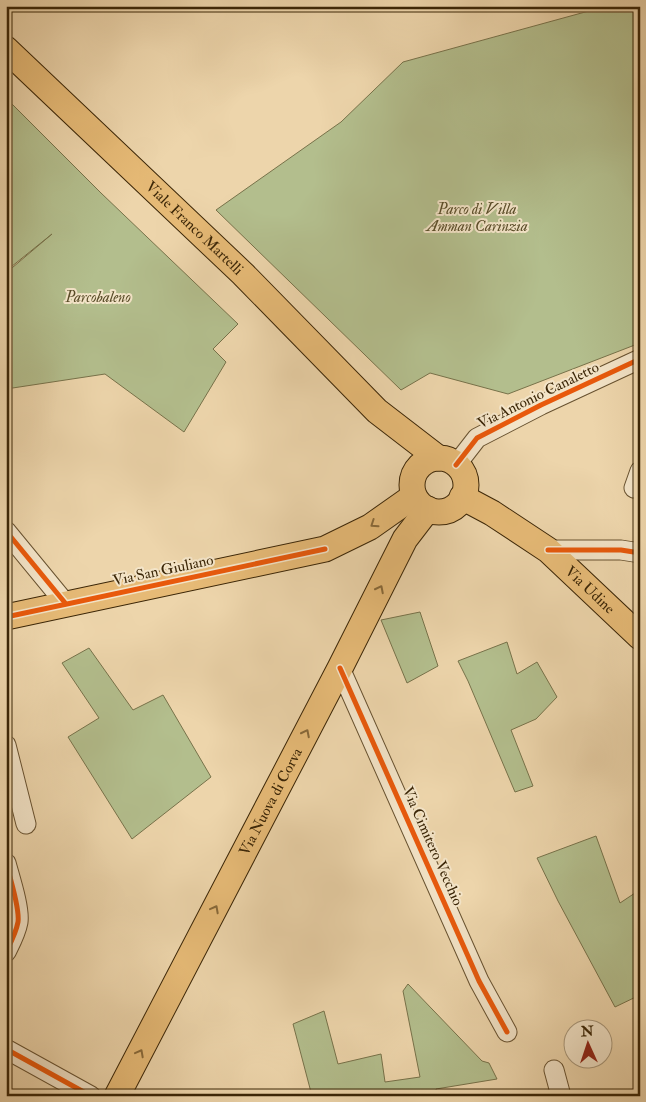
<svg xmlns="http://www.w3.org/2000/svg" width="646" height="1102" font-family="'IM FELL Double Pica',serif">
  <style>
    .green { fill: #b3be8d; stroke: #77724a }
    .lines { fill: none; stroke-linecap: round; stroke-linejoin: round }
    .minor-casing { stroke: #685230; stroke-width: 21 }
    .major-casing { stroke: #3b2607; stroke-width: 27 }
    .minor { stroke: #f3e4c8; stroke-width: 19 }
    .major { stroke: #e6ba76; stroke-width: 25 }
    .cycleway-casing { stroke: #f3e4c8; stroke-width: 8 }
    .cycleway { stroke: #e8590c; stroke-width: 5 }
    .oneway { stroke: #886939 }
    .labels { text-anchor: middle; stroke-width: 4; stroke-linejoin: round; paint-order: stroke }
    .park-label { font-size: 15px; font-style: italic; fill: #594c28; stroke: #f3e4c8 }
    .street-label { font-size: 15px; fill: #3b2607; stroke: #f3e4c8 }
  </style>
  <rect width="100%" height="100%" fill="#edd5ab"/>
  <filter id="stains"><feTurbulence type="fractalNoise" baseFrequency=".004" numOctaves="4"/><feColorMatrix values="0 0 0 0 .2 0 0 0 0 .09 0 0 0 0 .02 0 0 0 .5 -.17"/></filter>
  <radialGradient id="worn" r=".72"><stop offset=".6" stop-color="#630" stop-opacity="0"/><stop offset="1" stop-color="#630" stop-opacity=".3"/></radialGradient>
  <path class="green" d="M607,6H640V343L508,394L430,373L401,390L216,210L341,122L403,62Z
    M6,98L101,193L238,324L213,349L226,362L184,432L105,374L6,389V273L52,234L6,271Z
    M420,612L438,666L407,683L381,620Z
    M507,642L517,674L537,662L557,697L536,719L511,730L533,786L515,792L468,681L458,661Z
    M89,648L133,710L163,695L211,777L132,839L68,737L99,718L62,663Z
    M596,836L620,903L635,893L640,903V995L615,1007L558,901L537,858Z
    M408,984L482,1061L489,1063L497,1079L436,1089L437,1096H312L293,1024L324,1011L338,1064L381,1054L385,1082L420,1077L403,991Z"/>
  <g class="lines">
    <defs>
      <path id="minor" d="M456,465L477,438L541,405L640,359
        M634,488L640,471
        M6,531L66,604
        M548,550H621L640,553
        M340,668L479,981L507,1032
        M6,745L26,824
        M6,863C10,878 20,908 18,922C16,933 11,942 6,952
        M6,1049L91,1096
        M554,1070L561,1096"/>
      <g id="major">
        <path id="s1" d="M6,49L243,274L377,411L438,458"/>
        <circle cx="439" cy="485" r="27"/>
        <path id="s2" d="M462,497L492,513L548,550L640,637"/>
        <path d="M6,617L325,549L370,527L414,496"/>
        <path id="s3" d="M117,1096L340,668L405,539L428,509"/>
      </g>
    </defs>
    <use href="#minor" class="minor-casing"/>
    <use href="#major" class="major-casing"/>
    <use href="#minor" class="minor"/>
    <use href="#major" class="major"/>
    <defs>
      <path id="cycleway" d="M456,465L477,438L541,405L640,359
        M6,531L66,604
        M548,550H621L640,553
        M6,617L325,549
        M340,668L479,981L507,1032
        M6,863C10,878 20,908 18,922C16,933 11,942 6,952
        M6,1049L91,1096"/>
    </defs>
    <use href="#cycleway" class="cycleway-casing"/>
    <use href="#cycleway" class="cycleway"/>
  </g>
  <defs><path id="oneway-chevron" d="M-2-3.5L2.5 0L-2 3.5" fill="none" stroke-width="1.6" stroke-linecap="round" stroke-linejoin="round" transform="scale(1.25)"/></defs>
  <g class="oneway">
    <use href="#oneway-chevron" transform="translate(374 524) rotate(146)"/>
    <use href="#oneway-chevron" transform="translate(380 589) rotate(-63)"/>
    <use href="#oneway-chevron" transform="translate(306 733) rotate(-63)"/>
    <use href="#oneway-chevron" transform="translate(215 909) rotate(-62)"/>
    <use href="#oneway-chevron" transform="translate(140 1053) rotate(-62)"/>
  </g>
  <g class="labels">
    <g class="park-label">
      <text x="477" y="214">Parco di Villa<tspan x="477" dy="17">Amman Carinzia</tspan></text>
      <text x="98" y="302">Parcobaleno</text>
    </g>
    <g class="street-label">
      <text dy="5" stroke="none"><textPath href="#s1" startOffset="260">Viale Franco Martelli</textPath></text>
      <text transform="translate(538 395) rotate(-26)" y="5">Via Antonio Canaletto</text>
      <text transform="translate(163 570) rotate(-12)" y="5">Via San Giuliano</text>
      <text dy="5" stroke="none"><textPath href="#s2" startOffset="159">Via Udine</textPath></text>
      <text dy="5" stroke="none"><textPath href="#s3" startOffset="332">Via Nuova di Corva</textPath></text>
      <text transform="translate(433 846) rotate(66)" y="5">Via Cimitero Vecchio</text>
    </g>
  </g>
  <rect width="646" height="1102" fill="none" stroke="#edd5ab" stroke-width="25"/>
  <rect x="8" y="8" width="631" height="1087" fill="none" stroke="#3b2607" stroke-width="2.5"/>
  <rect x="12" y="12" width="621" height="1077" fill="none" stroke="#3b2607"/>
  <g transform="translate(588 1044) rotate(357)"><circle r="24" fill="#f3e4c8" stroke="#a9987b"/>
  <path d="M0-4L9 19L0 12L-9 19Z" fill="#8f2418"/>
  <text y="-8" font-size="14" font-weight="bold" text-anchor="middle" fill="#3b2607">N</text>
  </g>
  <rect width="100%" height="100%" filter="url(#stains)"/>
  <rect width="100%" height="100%" fill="url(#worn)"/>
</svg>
